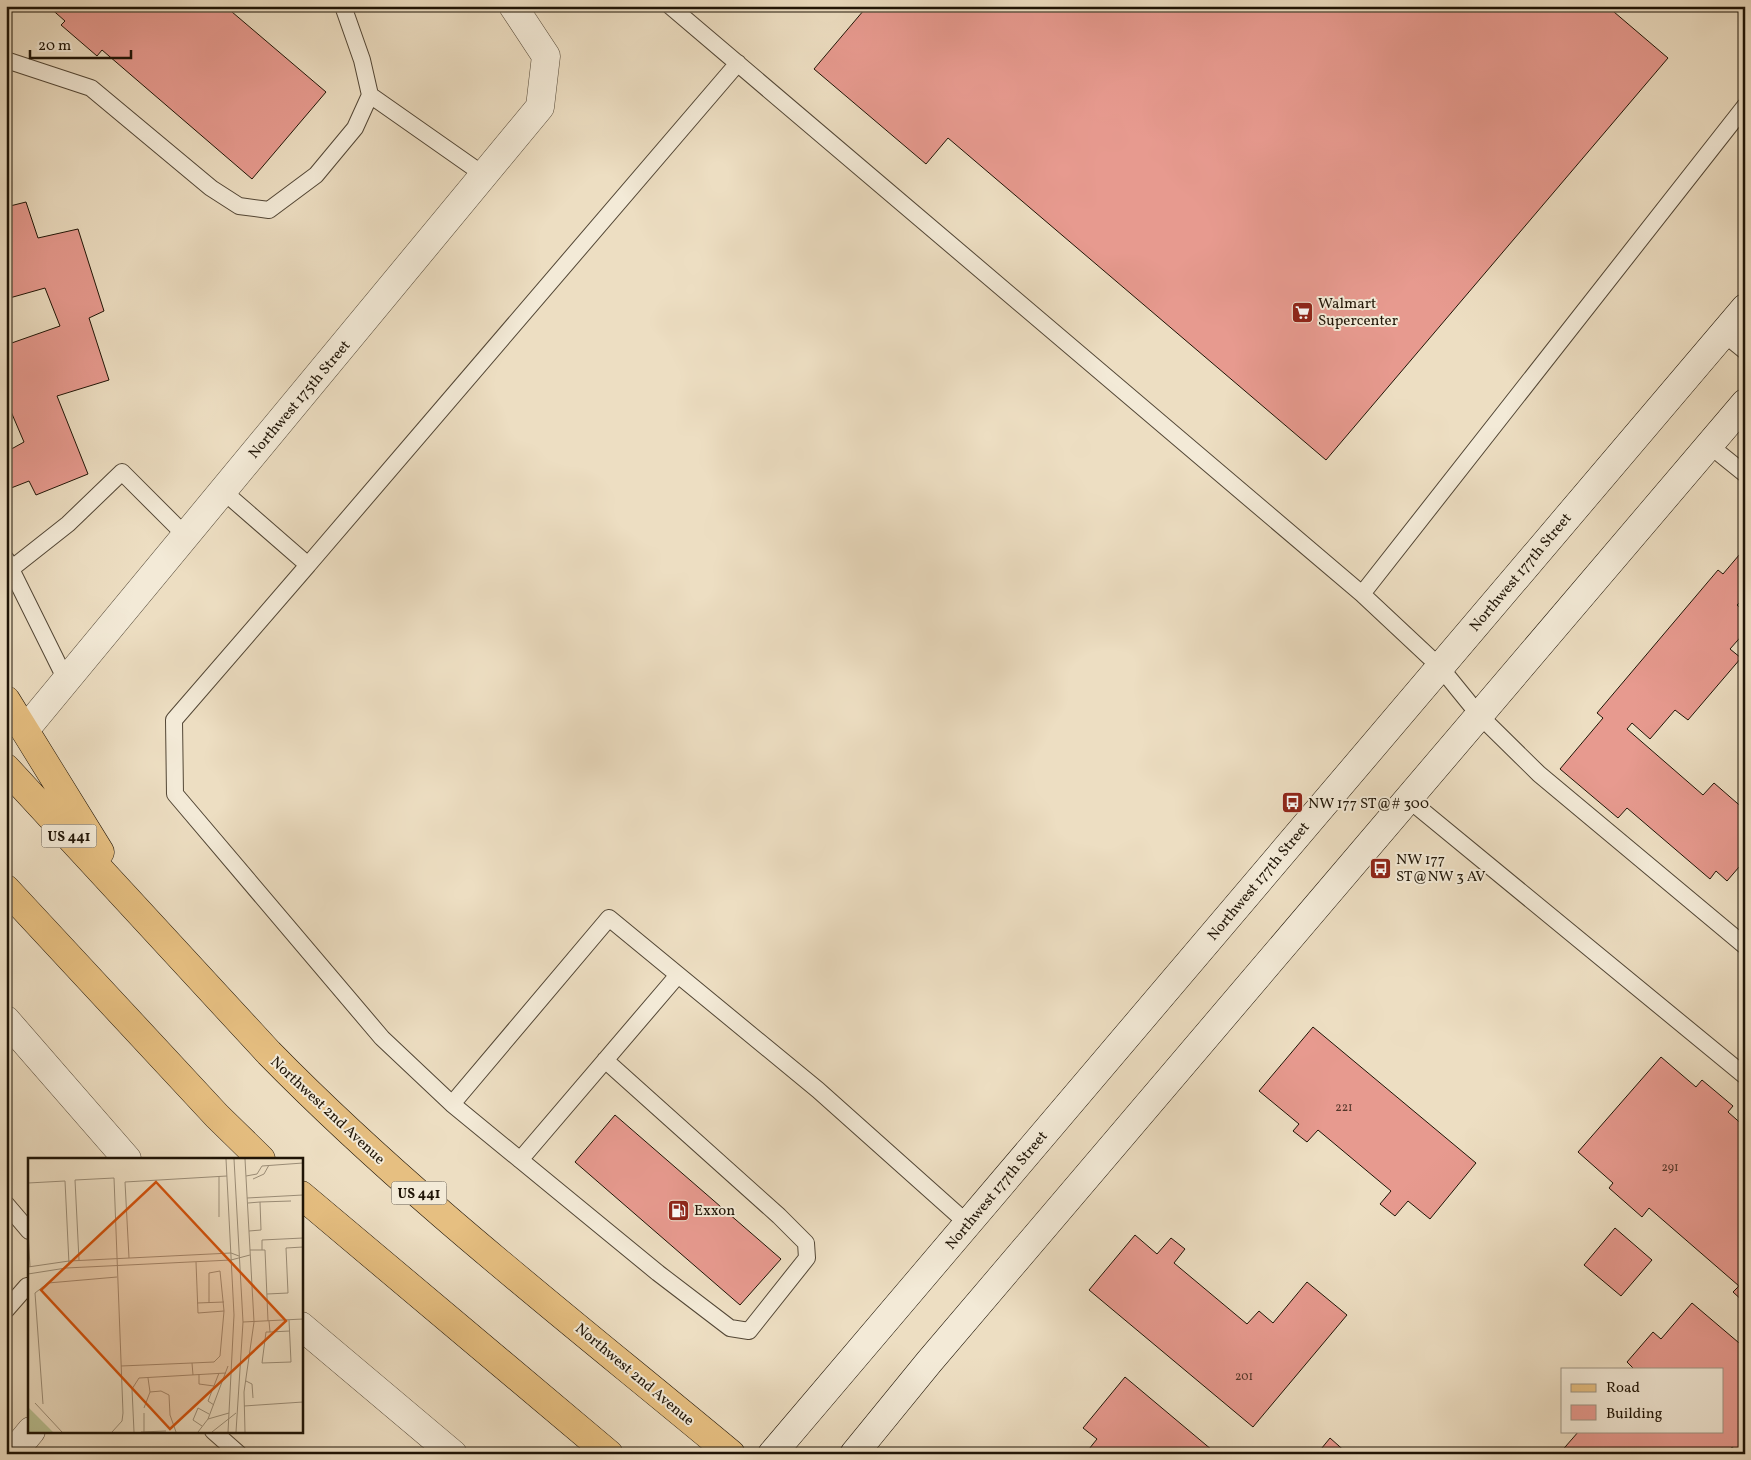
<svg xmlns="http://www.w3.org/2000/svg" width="1751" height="1460" font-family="Vollkorn,serif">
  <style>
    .building { fill: #e79a8f; stroke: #1f1406 }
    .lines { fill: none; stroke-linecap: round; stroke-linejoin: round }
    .lane-casing { stroke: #524635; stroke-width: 18 }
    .street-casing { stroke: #524635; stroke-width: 29 }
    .secondary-casing { stroke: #1f1406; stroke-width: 29 }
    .primary-casing { stroke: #1f1406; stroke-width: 29 }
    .lane { stroke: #f3ead7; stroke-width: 16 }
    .street { stroke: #f3ead7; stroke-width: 28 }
    .secondary { stroke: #f3ead7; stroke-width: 28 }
    .primary { stroke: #e6bf81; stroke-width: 28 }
    .labels { text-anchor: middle; stroke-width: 4; stroke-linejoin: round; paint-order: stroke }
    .number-label { font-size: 12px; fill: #513628 }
    .shield { fill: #f3ead7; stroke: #5f5445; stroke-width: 1 }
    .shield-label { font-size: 14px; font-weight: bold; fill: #1f1406 }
    .poi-label { font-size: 15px; fill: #1f1406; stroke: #f3ead7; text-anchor: start }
    .street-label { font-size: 15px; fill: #1f1406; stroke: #f3ead7 }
    .inset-road { fill: none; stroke: #9b8d77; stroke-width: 1 }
    .view { fill: #d4520b; fill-opacity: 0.15; stroke: #d4520b; stroke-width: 2.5 }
    .inset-edge { fill: none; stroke: #1f1406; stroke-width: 2.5 }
  </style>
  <rect width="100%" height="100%" fill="#eddec2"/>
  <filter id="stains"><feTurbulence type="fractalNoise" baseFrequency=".004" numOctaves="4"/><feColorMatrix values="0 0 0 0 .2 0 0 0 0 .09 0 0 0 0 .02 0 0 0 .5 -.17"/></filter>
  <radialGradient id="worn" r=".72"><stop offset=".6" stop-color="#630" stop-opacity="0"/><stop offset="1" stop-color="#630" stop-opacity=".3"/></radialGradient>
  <path class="building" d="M48,6H225L326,92L252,179L102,50L97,56L61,25L65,21Z
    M859,6H1607L1668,58L1326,460L948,138L926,164L814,69L864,10Z
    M26,202L38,238L78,229L104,311L89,318L109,380L57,396L88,474L36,495L29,481L6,490V452L24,442L6,400V345L60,326L45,288L6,299V207Z
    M1745,548V598L1737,605L1745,612V632L1730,649L1741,658L1688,720L1675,710L1650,739L1632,723L1627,729L1703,795L1714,783L1745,810V872L1739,867L1727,881L1716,871L1710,879L1627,808L1618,818L1560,769L1603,718L1597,713L1718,570L1723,574Z
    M1313,1027L1476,1163L1430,1219L1408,1201L1395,1216L1380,1204L1391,1191L1318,1130L1307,1142L1293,1131L1299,1124L1259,1091Z
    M1661,1057L1696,1087L1702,1080L1733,1106L1728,1112L1745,1127V1303L1733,1292L1739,1286L1649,1208L1642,1217L1609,1188L1613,1183L1578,1152Z
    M615,1115L781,1259L740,1305L575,1162Z
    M1615,1228L1652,1260L1621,1296L1584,1265Z
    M1135,1235L1157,1254L1171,1238L1185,1249L1174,1263L1247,1324L1259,1311L1273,1323L1307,1282L1347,1315L1253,1427L1089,1290Z
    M1692,1303L1745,1348V1449L1740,1454L1732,1447L1726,1454H1559L1579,1431H1722V1369H1634L1627,1362L1653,1332L1661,1339Z
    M1125,1377L1212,1450L1209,1454H1085L1097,1439L1083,1428Z
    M1330,1438L1348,1454H1317Z"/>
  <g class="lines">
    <defs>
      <path id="lane" d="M670,6L1362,594L1440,667L1479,715L1539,774L1745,946
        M6,60L91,88L211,188L239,206L269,210L316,175L355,128L370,95L362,60L343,6
        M370,95L484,175
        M1723,333L1745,351
        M1709,445L1745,474
        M223,491L308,565L738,63
        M6,559L66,680
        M308,565L174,720L175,794L382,1038L452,1104L658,1273L730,1328L749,1331L807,1258L806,1243L779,1216L605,1060
        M11,569L68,524L122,472L186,536
        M1362,594L1745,106
        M1408,799L1745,1076
        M452,1104L609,918L818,1090L967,1223
        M520,1160L678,975
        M6,1204L29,1231
        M6,1310L27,1286
        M213,1431L239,1454"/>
      <path id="street" d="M25,730L540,107L546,56L513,6
        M6,1020L127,1159
        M301,1326L453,1454
        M12,1454L31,1431"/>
      <path id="secondary" d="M772,1454L1745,308
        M854,1454L929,1362L1745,403"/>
      <path id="primary" d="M6,700L100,852
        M6,768L269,1053C411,1198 575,1324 731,1454
        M6,889L217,1116L261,1159
        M301,1195L609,1454"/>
    </defs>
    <use href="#lane" class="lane-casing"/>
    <use href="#street" class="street-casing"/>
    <use href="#secondary" class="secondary-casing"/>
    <use href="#primary" class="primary-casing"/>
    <use href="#lane" class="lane"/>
    <use href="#street" class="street"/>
    <use href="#secondary" class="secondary"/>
    <use href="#primary" class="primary"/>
  </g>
  <defs>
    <symbol id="supermarket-square" viewBox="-11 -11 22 22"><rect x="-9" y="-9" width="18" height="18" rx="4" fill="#8f2418" stroke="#f3ead7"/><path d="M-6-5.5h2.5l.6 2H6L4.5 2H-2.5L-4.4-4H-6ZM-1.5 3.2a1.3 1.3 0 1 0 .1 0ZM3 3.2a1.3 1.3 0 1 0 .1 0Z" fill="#fff"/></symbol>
    <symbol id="bus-square" viewBox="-11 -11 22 22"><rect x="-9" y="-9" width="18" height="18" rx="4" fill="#8f2418" stroke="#f3ead7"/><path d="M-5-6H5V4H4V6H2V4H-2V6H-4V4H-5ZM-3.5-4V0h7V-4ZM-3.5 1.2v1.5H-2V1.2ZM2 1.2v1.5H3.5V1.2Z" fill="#fff"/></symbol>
    <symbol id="fuel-square" viewBox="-11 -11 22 22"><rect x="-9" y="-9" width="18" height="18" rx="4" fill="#8f2418" stroke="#f3ead7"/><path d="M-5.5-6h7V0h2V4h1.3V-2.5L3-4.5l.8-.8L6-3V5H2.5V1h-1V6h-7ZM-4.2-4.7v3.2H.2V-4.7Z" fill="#fff"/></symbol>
  </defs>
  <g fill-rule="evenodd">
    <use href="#supermarket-square" x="1290" y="300" width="25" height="25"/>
    <use href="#bus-square" x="1280" y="790" width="25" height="25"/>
    <use href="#bus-square" x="1368" y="856" width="25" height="25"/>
    <use href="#fuel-square" x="666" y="1198" width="25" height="25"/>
  </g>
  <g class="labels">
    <g class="number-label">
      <text x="1344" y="1111">221</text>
      <text x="1670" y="1171">291</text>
      <text x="1244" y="1380">201</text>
    </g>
    <g class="shield">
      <rect x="41.5" y="824.5" width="55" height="23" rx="4"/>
      <rect x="391.5" y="1181.5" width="55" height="23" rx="4"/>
    </g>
    <g class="shield-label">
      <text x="69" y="841">US 441</text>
      <text x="419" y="1198">US 441</text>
    </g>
    <g class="poi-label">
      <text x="1318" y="308">Walmart<tspan x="1318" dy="17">Supercenter</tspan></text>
      <text x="1308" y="808">NW 177 ST@# 300</text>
      <text x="1396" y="864">NW 177<tspan x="1396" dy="17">ST@NW 3 AV</tspan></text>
      <text x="694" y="1215">Exxon</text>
    </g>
    <g class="street-label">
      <text transform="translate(299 399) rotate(-50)" y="5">Northwest 175th Street</text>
      <text transform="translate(1520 572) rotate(-50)" y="5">Northwest 177th Street</text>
      <text transform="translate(1258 881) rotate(-50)" y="5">Northwest 177th Street</text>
      <text transform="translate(328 1110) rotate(43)" y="5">Northwest 2nd Avenue</text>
      <text transform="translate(996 1190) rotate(-50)" y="5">Northwest 177th Street</text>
      <text transform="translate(635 1374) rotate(40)" y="5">Northwest 2nd Avenue</text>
    </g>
  </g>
  <g transform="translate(28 1158)">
    <rect width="275" height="275" fill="#eddec2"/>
    <path d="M1,250L25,274H0Z" fill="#b9c193"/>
    <path class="inset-road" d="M198,1L206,157L200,274M206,1L215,164L208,274M217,1L226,164L216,234L217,274M218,18L229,16L234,8L275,5M225,21L236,16L241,7M0,25L37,23L41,106M219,40L275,37M232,44L263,43M220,45L232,44L233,72L221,73M191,59V18M0,73L2,109M222,92H237L240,163M234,92V82L275,80M101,100L97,24L199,18M51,102L47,22L86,20L95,255L94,263L84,274M168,104L170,155L196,153M0,109L41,103L203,95L211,98M0,116L38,110L203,102L222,97M239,136L260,135L258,90L275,89M169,145L196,144M241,163L242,174H238L234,205L263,204L261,162M215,164L275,161M242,174L262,173M164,205L186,204L192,198L196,153L192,113L181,115V145M93,208L164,205L165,217M171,216V226L186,228M218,223L224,226L225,240M122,234L133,233L141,237L142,257L148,274M7,245L34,274M15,246L7,135L20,125L89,119M186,247L180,243L191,215M216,248L275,244M116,250L122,234L120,220M116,255V274M180,261L200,208M174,268L165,262L170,250L181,256M106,274L104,231L111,220L198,215M113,274L138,273M170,274L180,261L201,255M184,274L208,255"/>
    <path class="view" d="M128,24L258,163L142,271L13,132Z"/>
    <rect width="275" height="275" class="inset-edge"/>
  </g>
  <rect width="1751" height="1460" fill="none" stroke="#eddec2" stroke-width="25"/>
  <rect x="8" y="8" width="1736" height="1445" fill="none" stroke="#1f1406" stroke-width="2.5"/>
  <rect x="12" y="12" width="1726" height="1435" fill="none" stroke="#1f1406"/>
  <rect x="1561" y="1368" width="162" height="65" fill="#f3ead7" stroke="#9e9483"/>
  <rect x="1571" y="1384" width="25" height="8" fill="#e6bf81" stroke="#9e9483"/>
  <text x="1606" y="1392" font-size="15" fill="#1f1406">Road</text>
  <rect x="1571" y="1405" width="25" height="15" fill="#e79a8f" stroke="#9e9483"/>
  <text x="1606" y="1418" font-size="15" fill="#1f1406">Building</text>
  <path d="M30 50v8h101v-8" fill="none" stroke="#1f1406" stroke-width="2.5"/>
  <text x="38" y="50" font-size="15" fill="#1f1406" stroke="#f3ead7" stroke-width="4" paint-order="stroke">20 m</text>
  <rect width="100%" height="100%" filter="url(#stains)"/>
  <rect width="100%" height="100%" fill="url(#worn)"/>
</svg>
